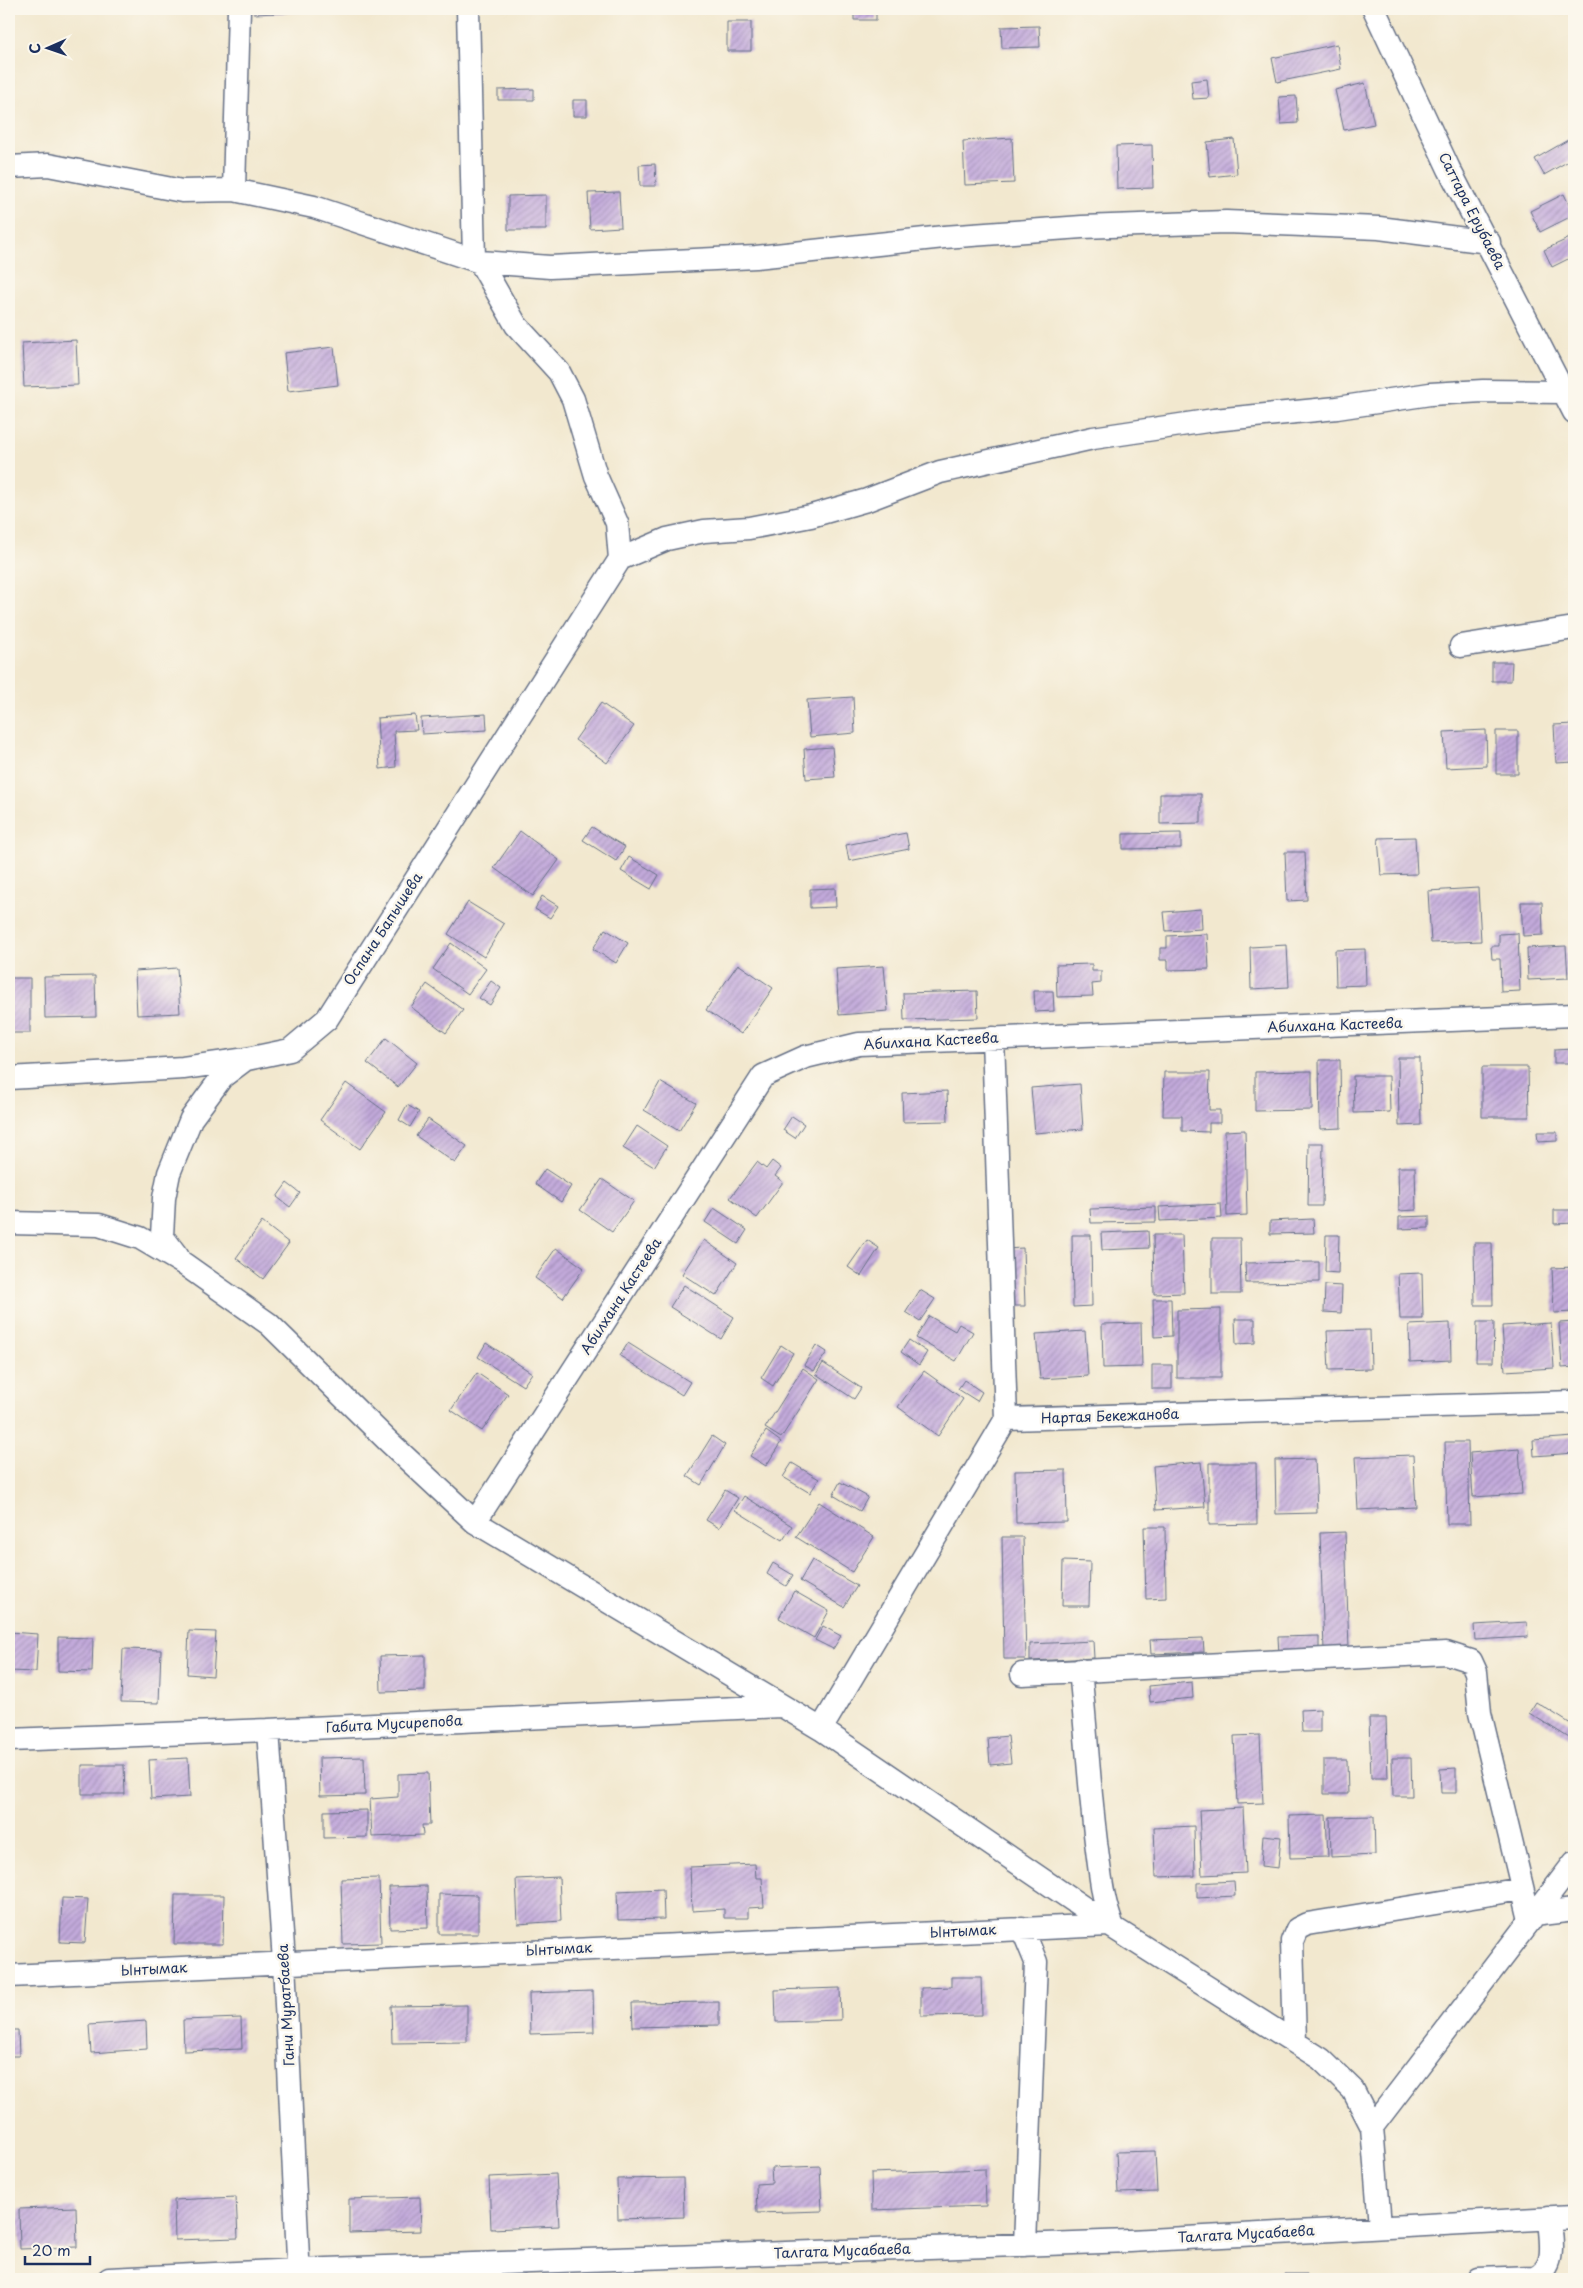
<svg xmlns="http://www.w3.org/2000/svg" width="1583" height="2288" font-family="'Playpen Sans',sans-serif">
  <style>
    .building { fill: url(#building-hatch) }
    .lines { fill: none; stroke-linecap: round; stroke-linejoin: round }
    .minor-casing { stroke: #667086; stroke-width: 25 }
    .minor { stroke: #fff; stroke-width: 22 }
    .labels { text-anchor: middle; stroke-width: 5; stroke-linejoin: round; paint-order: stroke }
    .street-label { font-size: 14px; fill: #1b2f5e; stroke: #fbf7ec }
  </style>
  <defs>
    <pattern id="building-hatch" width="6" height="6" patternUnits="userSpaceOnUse" patternTransform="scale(1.25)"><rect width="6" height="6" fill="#c3aadb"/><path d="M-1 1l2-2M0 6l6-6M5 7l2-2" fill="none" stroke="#9e8bb5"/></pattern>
  </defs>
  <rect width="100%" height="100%" fill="#fbf7ec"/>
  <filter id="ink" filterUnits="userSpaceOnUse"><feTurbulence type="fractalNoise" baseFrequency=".02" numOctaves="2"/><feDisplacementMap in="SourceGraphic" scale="10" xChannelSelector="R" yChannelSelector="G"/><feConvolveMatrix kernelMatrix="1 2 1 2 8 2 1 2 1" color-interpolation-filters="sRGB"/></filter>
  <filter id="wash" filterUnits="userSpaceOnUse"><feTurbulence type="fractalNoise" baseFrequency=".0096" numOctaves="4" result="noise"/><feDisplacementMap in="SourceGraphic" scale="20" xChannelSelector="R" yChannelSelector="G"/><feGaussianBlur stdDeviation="1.12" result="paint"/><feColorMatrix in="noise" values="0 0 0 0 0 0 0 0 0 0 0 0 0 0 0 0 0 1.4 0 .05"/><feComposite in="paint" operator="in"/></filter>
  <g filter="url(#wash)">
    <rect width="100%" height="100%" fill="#f2e8cf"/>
    <g id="blocks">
      <path class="building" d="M254,9H303V12L254,14Z
        M854,9H876V20H854Z
        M727,22H751V51H727Z
        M1039,26L1040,47L1002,48L1001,27Z
        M1337,44L1341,69L1277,82L1272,58Z
        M1207,79L1209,98L1193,99L1191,81Z
        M1365,83L1374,124L1344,130L1335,90Z
        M534,89V100H498V90Z
        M1296,96L1298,123L1281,124L1279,97Z
        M573,100H587V116H573Z
        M1573,137L1574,158L1544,175L1535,159Z
        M1012,138L1014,183L965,185L963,141Z
        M1234,139L1237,174L1210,177L1207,142Z
        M1152,145L1153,188L1117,189L1116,146Z
        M655,164L656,186H640L639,165Z
        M619,192L621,227L590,229L588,193Z
        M1564,194L1574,215L1540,232L1530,211Z
        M546,195V230H508V196Z
        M1574,236V256L1552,267L1544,250Z
        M76,340L78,385L24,387L22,343Z
        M334,347L338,385L288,391L284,353Z
        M1492,662H1512L1511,681H1492Z
        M853,697L855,733L810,737L807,700Z
        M601,703L634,726L607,763L575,740Z
        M486,714L487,730L422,734L421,718Z
        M415,715L417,730L394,731L396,767L380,769L377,718Z
        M1574,724V762L1556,763L1554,725Z
        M1486,730L1487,766L1446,768L1444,732Z
        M1496,731H1518V774H1496Z
        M832,747L835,777L806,779L804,749Z
        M1160,794H1201V823L1160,824Z
        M592,827L625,847L616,861L583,840Z
        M520,831L559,860L533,896L494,868Z
        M906,833L909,849L849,861L846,845Z
        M1181,833V848L1123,849V834Z
        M1415,837L1417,874L1381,875L1378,838Z
        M1285,852H1305L1307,900L1287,901Z
        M629,857L659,875L651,889L621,871Z
        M835,888L836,907L810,908V889Z
        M1478,888L1481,941L1431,943L1428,891Z
        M542,896L558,906L550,918L535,909Z
        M468,902L504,924L484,957L448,934Z
        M1521,902H1542L1543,935L1523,936Z
        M1201,909L1202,929L1166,931L1164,912Z
        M605,929L628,943L616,963L593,949Z
        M1518,933L1520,991L1501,992L1500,959H1492L1491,946H1499V934Z
        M1207,934L1209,969L1168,970V960H1160V948H1167V936Z
        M451,943L486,969L468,994L433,969Z
        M1287,945L1289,987L1251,989L1250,947Z
        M1566,946L1568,978L1528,980L1527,948Z
        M1365,949L1366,985L1336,986L1335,950Z
        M738,964L773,988L741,1034L706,1010Z
        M1092,964V971H1101V983L1092,984L1093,996L1057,997L1056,965Z
        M884,966L888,1011L839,1015L836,969Z
        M177,968L180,1013L137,1015L135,971Z
        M95,976L96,1017L45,1018L44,977Z
        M9,978H30V1033H9Z
        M491,981L501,988L490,1005L479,998Z
        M427,984L463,1010L446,1033L411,1007Z
        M977,991L978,1018L904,1020L903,993Z
        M1034,991H1053L1054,1011L1035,1012Z
        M386,1038L417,1063L398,1087L367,1063Z
        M1574,1049V1063H1554V1050Z
        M1398,1058H1420L1421,1125L1399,1126Z
        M1319,1060H1340L1341,1128L1320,1129Z
        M1482,1067H1528L1529,1117H1482Z
        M1571,1067H1574V1106H1572Z
        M1312,1071V1110L1255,1111V1072Z
        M1164,1072H1210L1209,1110H1220V1123H1209V1132L1182,1131V1116H1163Z
        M1353,1076H1389L1390,1112L1354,1113Z
        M660,1082L696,1103L679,1131L644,1110Z
        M346,1083L386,1112L360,1149L320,1120Z
        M1080,1084L1083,1129L1035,1133L1031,1088Z
        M947,1091L948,1121L903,1122L902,1093Z
        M407,1105L419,1112L410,1127L399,1120Z
        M792,1116L804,1124L795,1138L783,1130Z
        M428,1119L467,1146L455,1163L416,1136Z
        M637,1126L667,1146L654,1167L623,1148Z
        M1245,1130L1247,1215L1227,1216L1225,1131Z
        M1537,1132H1557V1141L1538,1142Z
        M1309,1143H1323L1322,1206H1308Z
        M772,1161L781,1168L775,1176L783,1182L757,1218L730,1198L757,1162L766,1169Z
        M1398,1167H1415L1416,1210L1399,1211Z
        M545,1169L571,1186L561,1202L535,1184Z
        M602,1179L634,1201L612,1232L580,1210Z
        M287,1183L300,1193L290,1207L277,1197Z
        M1221,1204L1222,1218L1160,1221L1159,1207Z
        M1156,1207V1222L1091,1223L1090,1209Z
        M714,1208L747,1230L738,1244L705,1222Z
        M1554,1210H1574V1223L1554,1224Z
        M1429,1216V1228L1399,1229V1217Z
        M1313,1219L1314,1233L1270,1234V1221Z
        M262,1222L289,1243L263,1279L236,1258Z
        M1148,1231L1149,1248L1102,1250L1101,1233Z
        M1072,1235H1091L1092,1306L1073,1307Z
        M1153,1235H1182L1184,1293L1154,1294Z
        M1326,1235H1339L1338,1273L1325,1272Z
        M1212,1238H1240L1241,1294H1212Z
        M704,1240L737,1263L716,1296L682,1274Z
        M867,1240L879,1248L861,1276L848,1267Z
        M1474,1243H1492L1493,1305H1475Z
        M556,1248L584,1268L563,1298L535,1278Z
        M1023,1248L1025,1306H1007L1005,1249Z
        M1319,1262V1282L1246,1283L1245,1263Z
        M1573,1267L1574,1312L1554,1313L1552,1268Z
        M1422,1273L1423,1319H1400L1398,1274Z
        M684,1285L734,1317L721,1339L670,1307Z
        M1325,1285L1342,1286L1341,1313L1324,1312Z
        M920,1290L935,1299L920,1321L906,1312Z
        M1153,1299H1171L1172,1336L1154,1337Z
        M1221,1309V1378H1177V1310Z
        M929,1316L955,1331L959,1324L973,1332L956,1361L916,1338Z
        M1235,1319H1255V1343L1236,1344Z
        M1477,1322H1494L1493,1362H1476Z
        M1574,1322V1367L1562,1368L1559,1323Z
        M1141,1323L1142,1367L1103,1368L1102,1324Z
        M1450,1323L1451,1360L1410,1362L1409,1325Z
        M1551,1323L1554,1368L1505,1371L1502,1326Z
        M1370,1330L1371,1369L1329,1370L1327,1331Z
        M1085,1331L1088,1376L1040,1379L1036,1334Z
        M909,1340L927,1352L919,1365L901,1352Z
        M486,1343L532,1373L523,1386L478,1357Z
        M628,1343L690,1382L682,1395L620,1356Z
        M781,1345L793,1353L773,1386L761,1378Z
        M816,1345L827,1352L814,1371L804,1365Z
        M823,1363L861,1388L854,1399L816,1374Z
        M1152,1365H1172V1389H1152Z
        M803,1368L819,1379L781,1438L765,1428Z
        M924,1371L963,1399L938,1436L898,1407Z
        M477,1373L508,1394L482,1431L451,1410Z
        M964,1380L982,1392L977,1401L958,1389Z
        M766,1431L781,1442L766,1466L750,1456Z
        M712,1436L725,1445L701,1485L687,1476Z
        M1574,1437V1453L1534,1456L1533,1440Z
        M1445,1442H1468L1470,1524H1447Z
        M1519,1449L1522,1494L1473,1497L1470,1453Z
        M1413,1455L1416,1507L1358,1510L1355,1457Z
        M1315,1459L1317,1513L1276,1514L1275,1460Z
        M1201,1462L1205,1507L1156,1510L1153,1466Z
        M792,1463L819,1479L810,1493L783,1477Z
        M1209,1463H1256L1257,1524L1209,1525Z
        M1066,1470L1067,1522L1016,1523L1015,1471Z
        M840,1482L868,1497L860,1511L833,1495Z
        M725,1490L738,1498L719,1528L706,1520Z
        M744,1496L792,1526L783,1540L735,1510Z
        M819,1502L874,1537L852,1572L796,1537Z
        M1144,1527H1165L1166,1598L1146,1599Z
        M1345,1532L1349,1649L1324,1650L1320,1533Z
        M1002,1537H1023L1026,1659H1004Z
        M812,1560L857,1586L844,1607L800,1581Z
        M1063,1561L1090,1562L1089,1606H1062Z
        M773,1563L793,1575L786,1586L767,1574Z
        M794,1591L829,1611L814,1638L779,1618Z
        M1527,1622L1528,1637L1475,1640L1474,1625Z
        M823,1626L841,1636L833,1649L815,1640Z
        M189,1631L216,1632L213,1676L187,1674Z
        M9,1632L38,1634L36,1672L9,1671Z
        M1319,1636V1652L1279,1654L1278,1637Z
        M58,1637L93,1638L92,1672L58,1671Z
        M1203,1638L1204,1652L1151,1654L1150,1640Z
        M1093,1641L1094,1658L1030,1661V1644Z
        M123,1649L161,1650L159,1703L121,1702Z
        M425,1655V1691L381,1692L380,1656Z
        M1192,1682L1193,1698L1150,1702L1149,1686Z
        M1536,1702L1574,1726V1741L1529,1713Z
        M1320,1709V1732H1302L1301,1710Z
        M1369,1718H1386L1388,1778H1371Z
        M1260,1735L1263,1803L1237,1804L1234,1736Z
        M1008,1736L1011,1763L990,1765L988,1738Z
        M364,1757L365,1795L320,1796L319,1758Z
        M188,1758L190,1797L151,1799L149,1760Z
        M1392,1758H1411L1412,1796H1393Z
        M1324,1760H1347L1348,1794H1324Z
        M82,1765H124L125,1794H82Z
        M1456,1768V1793H1441L1440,1769Z
        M428,1773L430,1825H422L423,1835L372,1837L370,1799L398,1797V1774Z
        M1243,1808L1246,1873L1202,1875L1199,1810Z
        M367,1810V1837L324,1838V1811Z
        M1326,1815L1328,1857L1290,1858L1289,1816Z
        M1374,1816L1375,1855L1331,1857L1330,1817Z
        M1194,1826L1195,1876L1156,1877L1154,1828Z
        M1263,1835L1281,1837L1278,1868L1261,1866Z
        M755,1864L756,1878H762L764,1907L748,1908V1918H724V1909L692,1911L690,1867Z
        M559,1877L561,1921L518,1924L516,1879Z
        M379,1878L381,1943L343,1944L341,1879Z
        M1234,1881L1235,1896L1197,1898V1883Z
        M427,1886L428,1928L390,1929L389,1887Z
        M663,1889L664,1919L618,1920L617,1891Z
        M439,1894L478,1895V1934H439Z
        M175,1895H224L223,1944H174Z
        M62,1898L88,1899L85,1943L60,1942Z
        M951,1977H981L982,2015L921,2016V1988L951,1987Z
        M840,1988L841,2020L776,2022L775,1990Z
        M593,1991L594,2032L530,2034L529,1993Z
        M719,2002V2025L633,2027L632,2003Z
        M467,2005V2042L392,2043L391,2006Z
        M241,2018L242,2049L184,2051L183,2020Z
        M146,2021L147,2049L91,2053L89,2025Z
        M9,2030H18L19,2056H9Z
        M1155,2151L1157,2192L1118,2193L1116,2152Z
        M820,2166L822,2211L757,2213L756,2184L772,2183L771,2168Z
        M985,2169L986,2206L872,2210L871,2173Z
        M556,2174L559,2226L491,2229L489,2177Z
        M683,2178L684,2217L618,2219L617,2179Z
        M236,2197L238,2238L175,2240L174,2200Z
        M420,2197L421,2231L349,2233V2199Z
        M76,2207L77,2247L20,2249L19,2209Z
        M1285,2274H1306V2279H1285Z"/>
    </g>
  </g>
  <g filter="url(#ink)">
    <use href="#blocks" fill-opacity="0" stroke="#667086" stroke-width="1"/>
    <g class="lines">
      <defs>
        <path id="minor" d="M468,9L474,259
          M1374,9L1449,169L1574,412
          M9,167L48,165L182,191L234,190L314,207L480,262L550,267L756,257L944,237L1082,227L1226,222L1379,228L1489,242
          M234,190L239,9
          M480,262L516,325L559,372L573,399L596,476L617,523L620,559
          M620,559L667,539L704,531L749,528L811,516L867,500L940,472L1093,438L1214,420L1337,408L1430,394L1483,391L1563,392
          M1461,646L1574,628
          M993,1038L1006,1419
          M9,1078L183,1068L247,1059L290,1050L327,1019L620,559
          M9,1223L99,1225L140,1238L184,1264L269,1324L388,1441L475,1522L821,1729L1109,1925L1321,2059L1353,2090L1372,2127L1380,2226
          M178,1257L162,1236L164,1198L169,1173L191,1119L222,1077L246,1059
          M1006,1419L1574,1402
          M475,1522L763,1076L805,1057L859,1044L1574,1015
          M1080,1670C1086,1727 1089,1785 1096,1842C1100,1871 1102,1900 1113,1927
          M1022,1674L1446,1653L1471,1661L1476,1672L1480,1713L1530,1920
          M821,1729L1006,1419
          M268,1730L284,1962L299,2279
          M9,1740L268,1730L780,1706
          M1533,1915L1574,1910
          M1022,1928L1036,1962L1025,2245
          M9,1976L1109,1925
          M1295,2042L1292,1941L1297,1929L1307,1924L1522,1889
          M1372,2127L1574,1863
          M109,2279L298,2270L1130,2241L1574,2217
          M1478,2279L1535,2277C1558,2268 1550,2239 1549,2218"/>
      </defs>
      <use href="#minor" class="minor-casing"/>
      <use href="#minor" class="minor"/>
    </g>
  </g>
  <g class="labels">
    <g class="street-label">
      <text transform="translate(1472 211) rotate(63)" y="5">Саттара Ерубаева</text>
      <text transform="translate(383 929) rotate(-57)" y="5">Оспана Бапышева</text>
      <text transform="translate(1335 1025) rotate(-2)" y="5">Абилхана Кастеева</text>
      <text transform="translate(931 1041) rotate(-3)" y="5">Абилхана Кастеева</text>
      <text transform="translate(621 1296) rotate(-57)" y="5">Абилхана Кастеева</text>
      <text transform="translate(1110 1416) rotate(-2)" y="5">Нартая Бекежанова</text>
      <text transform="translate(394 1724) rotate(-3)" y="5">Габита Мусирепова</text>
      <text transform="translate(963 1931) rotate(-3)" y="5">Ынтымак</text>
      <text transform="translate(559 1949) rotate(-3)" y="5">Ынтымак</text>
      <text transform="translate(154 1969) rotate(-3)" y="5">Ынтымак</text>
      <text transform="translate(286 2005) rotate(-93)" y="5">Гани Муратбаева</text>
      <text transform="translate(1246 2234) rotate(-3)" y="5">Талгата Мусабаева</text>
      <text transform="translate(842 2251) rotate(-2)" y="5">Талгата Мусабаева</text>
    </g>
  </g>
  <rect width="1583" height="2288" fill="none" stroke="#fbf7ec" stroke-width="30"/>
  <g transform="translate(48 48) rotate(268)" stroke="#fbf7ec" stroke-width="4" paint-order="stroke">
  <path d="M0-4L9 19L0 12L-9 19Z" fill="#1b2f5e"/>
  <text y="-8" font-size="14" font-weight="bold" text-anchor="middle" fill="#1b2f5e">С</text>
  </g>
  <path d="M25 2256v8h65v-8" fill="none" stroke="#1b2f5e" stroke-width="2.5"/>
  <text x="32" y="2256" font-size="15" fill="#1b2f5e" stroke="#fbf7ec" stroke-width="4" paint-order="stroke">20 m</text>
</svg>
